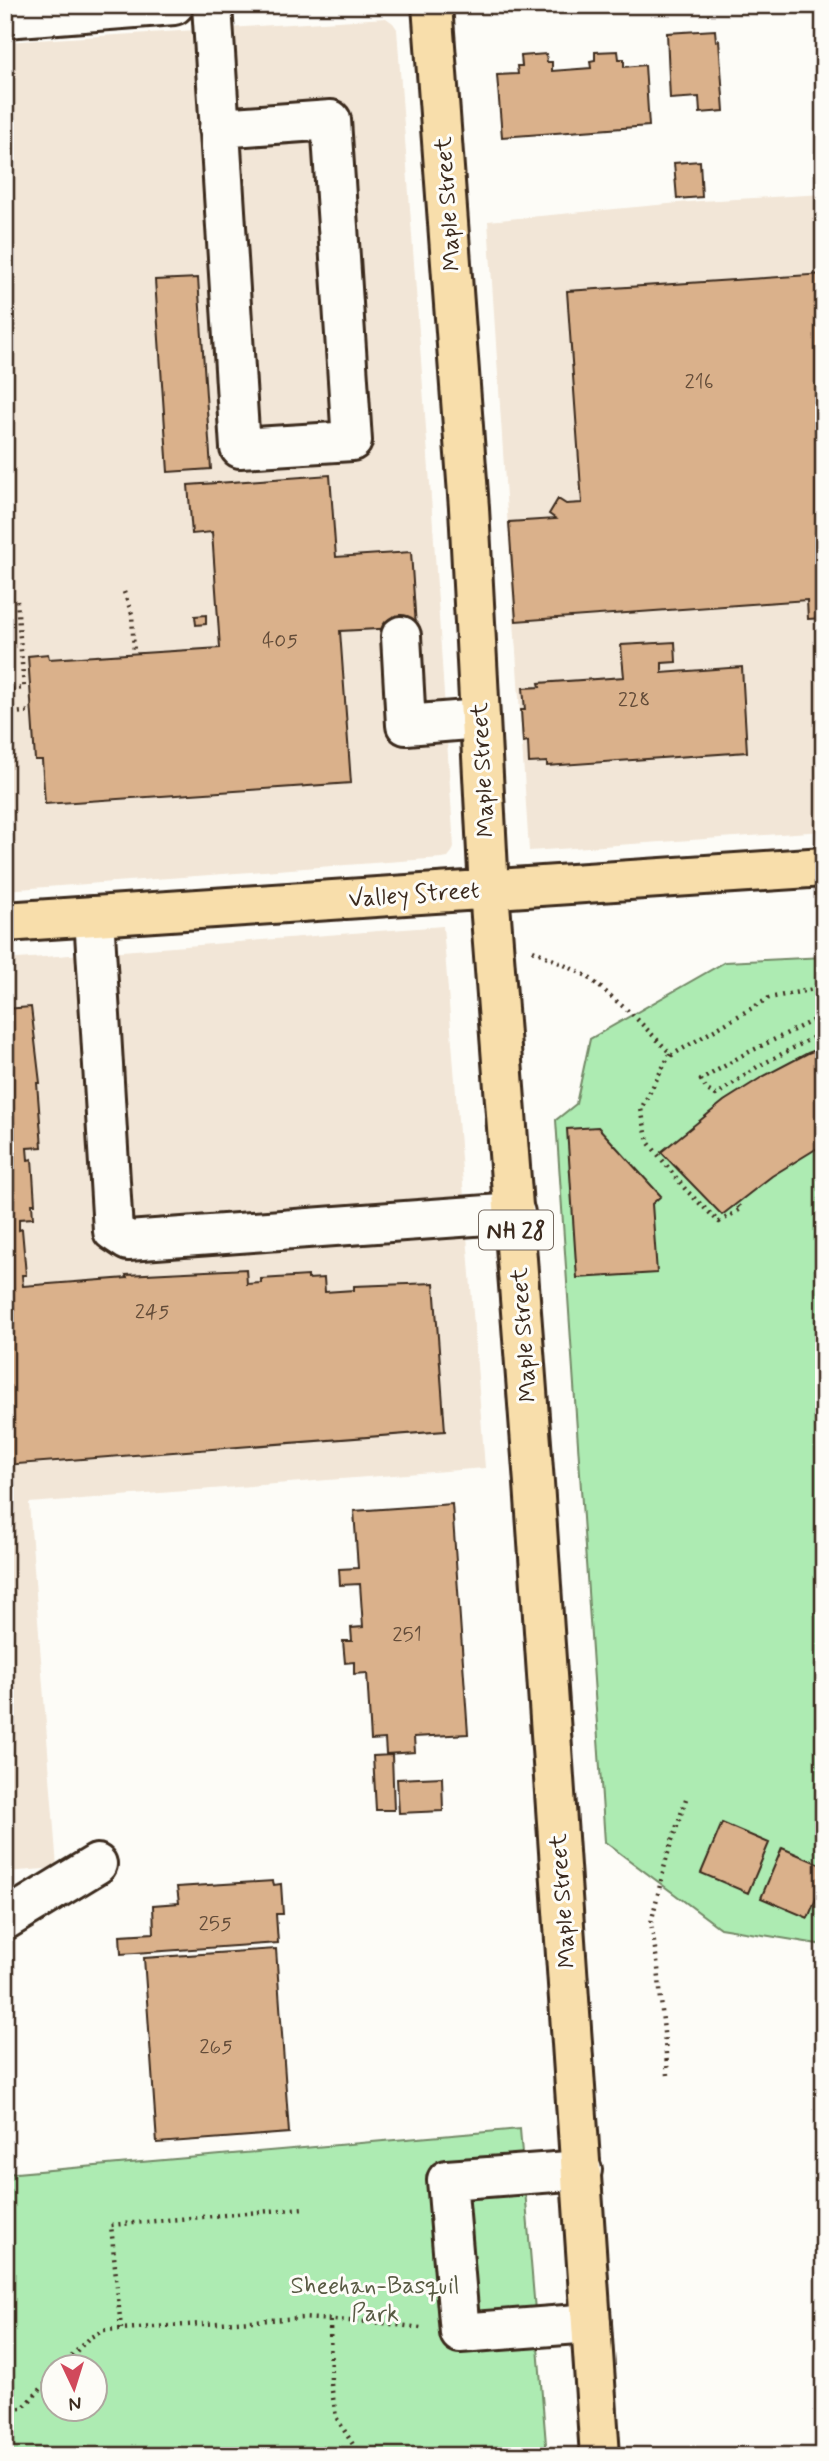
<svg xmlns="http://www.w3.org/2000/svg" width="829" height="2461" font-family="Mynerve,sans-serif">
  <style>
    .built { fill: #f2e6d7 }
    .green { fill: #adebb2; stroke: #748a68; stroke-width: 2; fill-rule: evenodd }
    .building { fill: #dab18b; stroke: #3b2a1e; stroke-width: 2 }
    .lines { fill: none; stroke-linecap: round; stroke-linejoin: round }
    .minor-casing { stroke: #3b2a1e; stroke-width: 44 }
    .major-casing { stroke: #3b2a1e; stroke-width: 44 }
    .path { stroke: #3b2a1e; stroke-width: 4.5; stroke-dasharray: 2 5; stroke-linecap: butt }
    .minor { stroke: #fdfcf7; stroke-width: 38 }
    .major { stroke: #f8deab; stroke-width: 38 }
    .labels { text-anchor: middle; stroke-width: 6; stroke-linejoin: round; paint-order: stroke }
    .number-label { font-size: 21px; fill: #634c39 }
    .shield { fill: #fdfcf7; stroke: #75695f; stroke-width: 2 }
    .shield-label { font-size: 23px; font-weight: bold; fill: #3b2a1e }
    .street-label { font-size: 24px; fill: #3b2a1e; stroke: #fdfcf7 }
    .park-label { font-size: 24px; fill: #585a43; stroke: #fdfcf7 }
  </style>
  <rect width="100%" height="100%" fill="#fdfcf7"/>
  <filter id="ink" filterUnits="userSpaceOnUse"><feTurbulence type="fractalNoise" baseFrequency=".0143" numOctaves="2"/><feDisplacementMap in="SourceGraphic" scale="14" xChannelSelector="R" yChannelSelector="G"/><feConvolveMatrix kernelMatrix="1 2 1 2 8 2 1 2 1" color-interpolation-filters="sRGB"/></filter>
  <g filter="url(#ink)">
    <path class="built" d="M386,18L393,23L397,29L433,525L454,848L452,852L448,857L442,858L5,890V42Z
      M824,194V831L529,851L488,221L700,201Z
      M443,926L485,1468L29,1503L57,1868L5,1872V960Z"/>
    <path class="green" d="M824,957V1945L720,1928L605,1842L556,1120L576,1104L590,1039L725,962Z
      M520,2129L547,2456H5V2174ZM52,2366H94V2408H52Z"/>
    <path class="building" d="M715,30L716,41L719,40L724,111L700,113L699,97L670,99L667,33Z
      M618,51L619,59H624V67L645,65L649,126L502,137L497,75L518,74L517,66H522L521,56L546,54L547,62H552V71L591,68L590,61L595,60V52Z
      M700,161L702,197L677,199L674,163Z
      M824,274V618L808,619L807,600L516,621L509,522L556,519L549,514L558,499L566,504L582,503L567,291Z
      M198,278L211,469L168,472L155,280Z
      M330,475L336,557L411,552L416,627L340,631L351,783L45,804L42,760H35L28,656L48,654L49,659L220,648L212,532L192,534L188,485Z
      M206,615V624L196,625L195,616Z
      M675,642L676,662L662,663V673L742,667L747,752L547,766V762L529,763L528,741L523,742L521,710H525L523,688L540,687L539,683L624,677L621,645Z
      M31,1007L40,1083H37L42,1147L27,1148L28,1160L32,1159L35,1204H32L33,1218L19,1219V1230L22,1229L26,1275H22L23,1286L127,1278L126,1275L246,1269L247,1284L261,1283V1279L308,1276V1279L324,1278L325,1292L354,1290V1286L434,1283L445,1431L5,1465V1009Z
      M824,1047V1144L772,1176L722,1215L661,1152L724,1101L762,1077L808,1053Z
      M598,1127L661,1196L652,1204L657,1273L577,1278L567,1129Z
      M452,1504L468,1734L414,1737L415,1752L386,1754L385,1739L371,1740L367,1673L354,1674V1662L345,1663L343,1641H352L351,1628L363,1627L360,1584L340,1585L339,1569L358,1568L354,1511Z
      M392,1755L394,1810H376L373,1756Z
      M442,1777L443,1811L399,1813L397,1779Z
      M722,1823L769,1843L748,1893L701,1873Z
      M782,1848L824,1866V1880L808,1918L761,1898Z
      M273,1881L274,1885L281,1884L283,1914H276L278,1943L121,1954L120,1935L154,1933L153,1905L179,1903L177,1887Z
      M276,1949L289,2133L157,2143L144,1958Z"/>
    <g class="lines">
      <defs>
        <path id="minor" d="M212,5L240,448L352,441L331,120L219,128
          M5,18L174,5
          M401,636L406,725L480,719
          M94,916L113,1231L128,1241L515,1213
          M5,1920L97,1864
          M582,2170L447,2180L460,2333L591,2323"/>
        <path id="major" d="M432,5L469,508L489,890L534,1483L600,2456
          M5,922L824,867"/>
      </defs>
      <use href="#minor" class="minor-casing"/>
      <use href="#major" class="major-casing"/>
      <path class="path" d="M124,592L132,614L134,653
        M5,690L24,688L17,601
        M5,714L32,711
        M533,950L587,976L633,1015L672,1055L769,998L824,987
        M820,1048L814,1037L757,1067L716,1095L707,1090L701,1080L743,1055L824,1015
        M670,1054L641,1109L648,1142L686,1190L719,1222L741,1209L736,1204
        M668,2075L658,1968L651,1923L667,1856L686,1799
        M330,2321L331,2384L336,2417L360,2456
        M121,2329L111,2225L304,2208
        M62,2366L89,2338L104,2330L302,2318L383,2323L421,2328
        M5,2409L23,2408L52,2377"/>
      <use href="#minor" class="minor"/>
      <use href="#major" class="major"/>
    </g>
  </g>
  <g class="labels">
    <g class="number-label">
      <text x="699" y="388">216</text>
      <text x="280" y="647">405</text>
      <text x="634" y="706">228</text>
      <text x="152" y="1318">245</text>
      <text x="407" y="1641">251</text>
      <text x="215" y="1930">255</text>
      <text x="216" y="2053">265</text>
    </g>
    <rect class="shield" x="479" y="1210.5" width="74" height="39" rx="5"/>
    <g class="shield-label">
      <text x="516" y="1238">NH 28</text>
    </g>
    <g class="street-label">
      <text transform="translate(447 204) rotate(-94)" y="8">Maple Street</text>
      <text transform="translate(482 770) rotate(-93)" y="8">Maple Street</text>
      <text transform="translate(414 894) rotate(-4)" y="8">Valley Street</text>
      <text transform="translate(523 1335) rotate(-94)" y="8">Maple Street</text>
      <text transform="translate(562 1901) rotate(-94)" y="8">Maple Street</text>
    </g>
    <g class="park-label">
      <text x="375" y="2293">Sheehan-Basquil<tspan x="375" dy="28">Park</tspan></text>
    </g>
  </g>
  <rect width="829" height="2461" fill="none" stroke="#fdfcf7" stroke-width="28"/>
  <rect x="14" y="14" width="801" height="2433" fill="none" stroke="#3b2a1e" stroke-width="2.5" filter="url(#ink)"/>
  <g transform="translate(74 2388) rotate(176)"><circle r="33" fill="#fdfcf7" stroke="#afa8a0" stroke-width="2"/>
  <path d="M0-5L12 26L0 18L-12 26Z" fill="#d1495b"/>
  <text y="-10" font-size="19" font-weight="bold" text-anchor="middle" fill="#3b2a1e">N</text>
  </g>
</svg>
